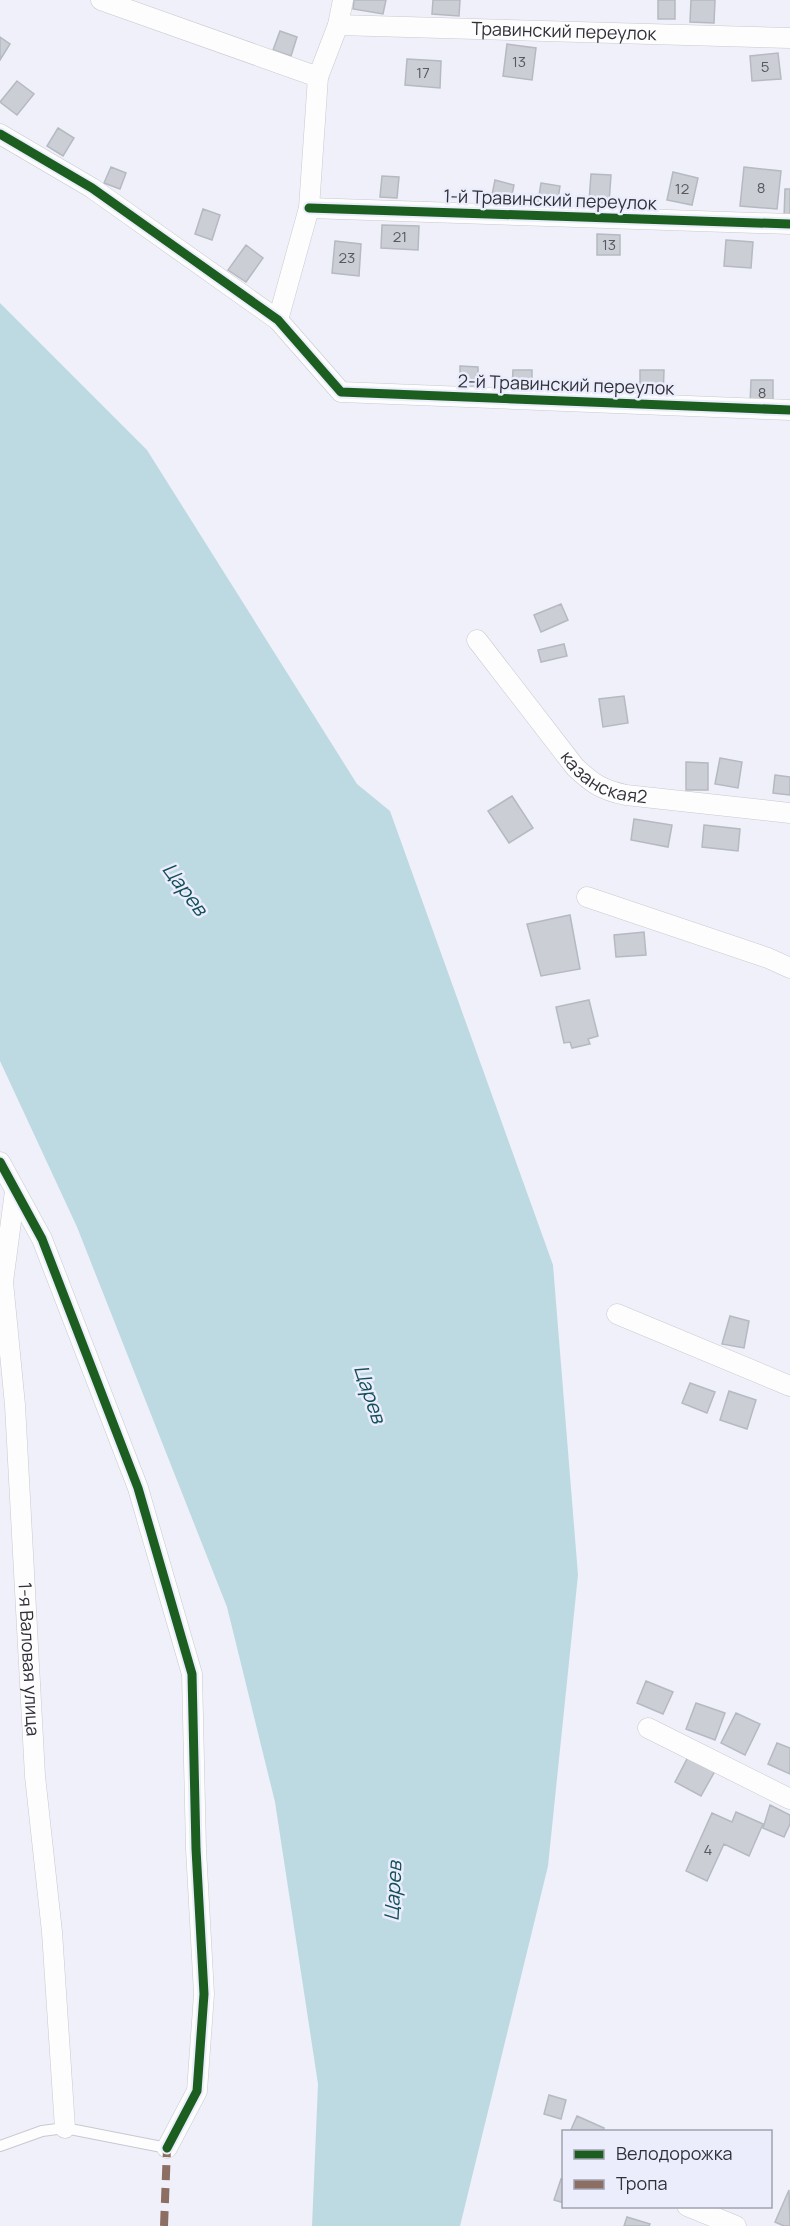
<svg xmlns="http://www.w3.org/2000/svg" width="790" height="2226" font-family="Manrope,sans-serif">
  <style>
    .water { fill: #bddae3 }
    .building { fill: #cbced5; stroke: #b5b9c0; stroke-width: 1.5 }
    .lines { fill: none; stroke-linecap: round; stroke-linejoin: round }
    .service-casing { stroke: #c8c9d0; stroke-width: 12 }
    .minor-casing { stroke: #c8c9d0; stroke-width: 21 }
    .service { stroke: #fdfdfe; stroke-width: 10 }
    .minor { stroke: #fdfdfe; stroke-width: 20 }
    .quiet { stroke: #8d6e63; stroke-width: 8; stroke-dasharray: 15 8; stroke-linecap: butt }
    .cycleway-casing { stroke: #ebedfd; stroke-width: 13 }
    .cycleway { stroke: #1b5e20; stroke-width: 9 }
    .labels { text-anchor: middle; stroke-width: 5; stroke-linejoin: round; paint-order: stroke }
    .number-label { font-size: 15px; fill: #575860 }
    .street-label { font-size: 18px; fill: #303139; stroke: #ebedfd }
    .water-label { font-size: 20px; font-style: italic; fill: #124f58; stroke: #ebedfd }
  </style>
  <rect width="100%" height="100%" fill="#eff0f9"/>
  <path class="water" d="M0,303L147,450L357,784L390,811L553,1265L578,1575L548,1866L460,2226H312L318,2084L275,1802L227,1607L77,1227L0,1061Z"/>
  <path class="building" d="M354,0H386L383,14L353,9Z
    M433,0H460L459,16L432,14Z
    M658,0H675V19H658Z
    M691,0H715L714,23L690,22Z
    M280,31L297,37L291,56L273,50Z
    M0,37L10,44L0,60Z
    M507,44L536,48L532,80L503,76Z
    M778,53L781,79L752,81L750,56Z
    M407,59L441,61L440,88L405,85Z
    M17,81L34,94L17,115L0,102Z
    M58,128L74,138L63,156L47,146Z
    M111,167L126,173L120,189L104,183Z
    M744,167L781,171L777,209L740,206Z
    M673,172L698,178L692,205L667,200Z
    M591,174L611,175L609,203L589,202Z
    M382,176L399,177L397,198L380,197Z
    M495,180L514,185L510,204L491,200Z
    M541,183L560,186L557,205L538,202Z
    M785,189H790V218H784Z
    M203,209L220,215L212,240L195,234Z
    M382,225L419,226L418,250L381,248Z
    M597,234L620,235V255H597Z
    M726,240L753,242L751,268L724,266Z
    M335,241L361,244L359,276L332,273Z
    M246,245L263,258L246,282L228,270Z
    M460,366L478,367V388L460,387Z
    M513,370H532V387H512Z
    M640,370H664L663,399L640,398Z
    M751,380H773V405H750Z
    M561,604L568,620L541,632L534,615Z
    M564,644L567,656L541,662L538,650Z
    M624,696L628,723L603,727L599,699Z
    M720,758L742,762L738,788L715,784Z
    M686,762L708,763V790H686Z
    M775,775L790,777V795L773,793Z
    M512,796L533,828L509,843L488,811Z
    M634,819L672,825L668,847L631,840Z
    M704,825L740,829L738,851L702,847Z
    M570,915L580,969L541,976L527,924Z
    M644,932L646,955L616,957L614,935Z
    M589,1000L598,1036L588,1039L590,1044L572,1048L570,1042L564,1043L556,1007Z
    M730,1316L749,1321L744,1348L722,1344Z
    M690,1383L715,1392L707,1413L682,1403Z
    M729,1391L756,1400L747,1429L720,1420Z
    M646,1681L673,1692L663,1714L637,1703Z
    M696,1703L725,1713L715,1740L686,1729Z
    M736,1713L760,1724L745,1755L721,1743Z
    M777,1743L790,1748V1774L768,1764Z
    M688,1757L715,1771L701,1796L675,1782Z
    M770,1805L790,1815V1824L784,1837L763,1828Z
    M736,1812L763,1824L749,1856L724,1844L707,1881L686,1871L712,1813L732,1822Z
    M549,2095L566,2100L561,2119L544,2114Z
    M577,2116L604,2128L603,2132H570Z
    M561,2179L564,2180V2203L554,2200Z
    M789,2190L790,2226H784L775,2222Z
    M627,2217L650,2224L649,2226H624Z"/>
  <g class="lines">
    <defs>
      <path id="service" d="M0,2146L42,2131L65,2128L167,2148"/>
      <g id="minor">
        <path d="M101,0L318,77"/>
        <path id="s1" d="M338,25L790,38"/>
        <path d="M0,134L92,188L278,320L341,392L790,410"/>
        <path d="M309,208L790,224"/>
        <path d="M278,320L309,208L318,77L338,25L343,0"/>
        <path id="s2" d="M477,640L575,767C593,784 602,790 626,795L790,813"/>
        <path d="M587,897L768,958L790,968"/>
        <path d="M0,1162L42,1239L138,1488L192,1674L196,1849L204,1994L197,2091L167,2148"/>
        <path id="s3" d="M15,1191L3,1282L15,1405L35,1776L52,1932L65,2128"/>
        <path d="M617,1314L790,1386"/>
        <path d="M648,1728L790,1799"/>
        <path d="M687,2206L736,2226"/>
      </g>
    </defs>
    <use href="#service" class="service-casing"/>
    <use href="#minor" class="minor-casing"/>
    <use href="#service" class="service"/>
    <use href="#minor" class="minor"/>
    <path class="quiet" d="M164,2226L167,2148"/>
    <defs>
      <path id="cycleway" d="M0,134L92,188L278,320L341,392L790,410
        M309,208L790,224
        M0,1162L42,1239L138,1488L192,1674L196,1849L204,1994L197,2091L167,2148"/>
    </defs>
    <use href="#cycleway" class="cycleway-casing"/>
    <use href="#cycleway" class="cycleway"/>
  </g>
  <g class="labels">
    <g class="number-label">
      <text x="519" y="67">13</text>
      <text x="765" y="72">5</text>
      <text x="423" y="78">17</text>
      <text x="761" y="193">8</text>
      <text x="682" y="194">12</text>
      <text x="400" y="242">21</text>
      <text x="609" y="250">13</text>
      <text x="347" y="263">23</text>
      <text x="762" y="398">8</text>
      <text x="708" y="1855">4</text>
    </g>
    <g class="street-label">
      <text dy="6" stroke="none"><textPath href="#s1" startOffset="226">Травинский переулок</textPath></text>
      <text transform="translate(550 200) rotate(2)" y="6">1-й Травинский переулок</text>
      <text transform="translate(566 385) rotate(2)" y="6">2-й Травинский переулок</text>
      <text dy="6" stroke="none"><textPath href="#s2" startOffset="192">казанская2</textPath></text>
      <text dy="6" stroke="none"><textPath href="#s3" startOffset="470">1-я Валовая улица</textPath></text>
    </g>
    <g class="water-label">
      <text transform="translate(185 889) rotate(53)" y="7">Царев</text>
      <text transform="translate(370 1394) rotate(71)" y="7">Царев</text>
      <text transform="translate(393 1891) rotate(-87)" y="7">Царев</text>
    </g>
  </g>
  <rect x="562" y="2130" width="210" height="78" fill="#ebedfd" stroke="#a0a2af" stroke-width="1.5"/>
  <rect x="574" y="2150" width="30" height="9" fill="#1b5e20" stroke="#a0a2af" stroke-width="1.5"/>
  <text x="616" y="2160" font-size="18" fill="#303139">Велодорожка</text>
  <rect x="574" y="2180" width="30" height="9" fill="#8d6e63" stroke="#a0a2af" stroke-width="1.5"/>
  <text x="616" y="2190" font-size="18" fill="#303139">Тропа</text>
</svg>
